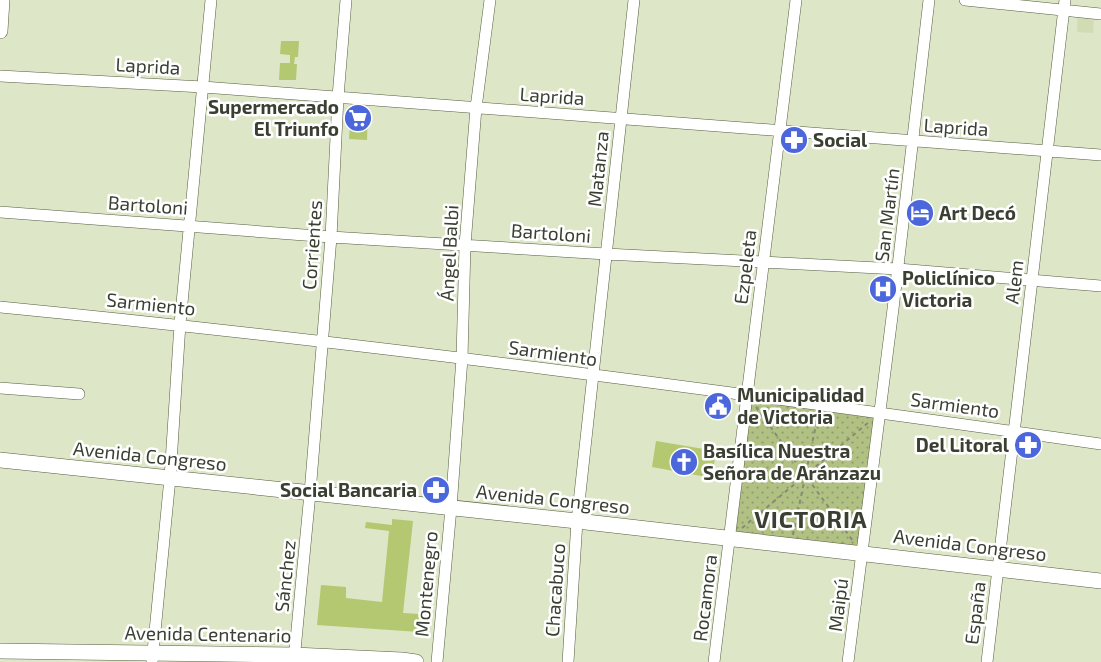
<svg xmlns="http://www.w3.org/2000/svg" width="1101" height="662" font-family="'Exo 2',sans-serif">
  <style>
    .built { fill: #d1dcb4 }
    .park { fill: url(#park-dots) }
    .building { fill: #b4c871 }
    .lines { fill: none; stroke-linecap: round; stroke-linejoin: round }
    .street-casing { stroke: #565d41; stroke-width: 12 }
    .secondary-casing { stroke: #565d41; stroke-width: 16 }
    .path { stroke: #858b75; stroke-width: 2; stroke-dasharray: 4 4; stroke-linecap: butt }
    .street { stroke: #fff; stroke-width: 11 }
    .secondary { stroke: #fff; stroke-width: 15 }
    .labels { text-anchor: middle; stroke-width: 5; stroke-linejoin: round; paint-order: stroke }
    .street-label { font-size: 19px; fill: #3b3f32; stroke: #fff }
    .poi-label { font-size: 19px; font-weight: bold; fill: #3b3f32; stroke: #fff; text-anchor: start }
    .district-label { font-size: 24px; font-weight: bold; letter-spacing: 1px; fill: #3b3f32; stroke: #fff }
  </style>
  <defs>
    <pattern id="park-dots" width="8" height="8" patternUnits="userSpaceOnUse" patternTransform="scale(1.25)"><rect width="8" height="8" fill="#b1c083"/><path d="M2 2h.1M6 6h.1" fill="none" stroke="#919d6c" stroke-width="1.8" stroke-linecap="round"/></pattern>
  </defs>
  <rect width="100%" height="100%" fill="#dde6c6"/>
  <path class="built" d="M1078,15L1094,16L1093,33L1077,32Z"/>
  <path class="park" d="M747,395L880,412L862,553L730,538Z"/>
  <path class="building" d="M281,41H299L298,57H295L294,64H297L296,80H279L280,63H290V55L280,54Z
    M351,108L368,109L367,140L349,139Z
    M656,441L716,451L712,478L652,467Z
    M392,519L413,521L403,613L420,614L419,632L317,625L321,585L346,587V598L382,602L389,531L365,528L366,522L392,525Z"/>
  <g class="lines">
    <defs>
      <path id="street" d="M965,0L1101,14
        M0,76L203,87L1101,155
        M0,212L331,237L606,254L898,269L1101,286
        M0,307C368,343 735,392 1101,444
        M0,388L79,394
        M294,661L310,493L331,237L338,97L346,0
        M152,662L170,478L180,324L211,0
        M437,662L451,508L462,358L465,245L476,108L490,0
        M568,662L577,521L634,0
        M714,662L796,0
        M848,662L893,309L929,0
        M987,662L1065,0"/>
      <path id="secondary" d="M0,31L2,0
        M0,460L577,521L1101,581
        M0,651L294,655L402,660L416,662"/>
    </defs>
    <use href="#street" class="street-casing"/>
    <use href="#secondary" class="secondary-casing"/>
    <path class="path" d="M756,407L853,541
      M748,469L860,481
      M742,528L869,422
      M793,535L818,415"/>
    <use href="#street" class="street"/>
    <use href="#secondary" class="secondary"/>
  </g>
  <defs>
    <symbol id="supermarket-disc" viewBox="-11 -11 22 22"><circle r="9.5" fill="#4c66db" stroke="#fff"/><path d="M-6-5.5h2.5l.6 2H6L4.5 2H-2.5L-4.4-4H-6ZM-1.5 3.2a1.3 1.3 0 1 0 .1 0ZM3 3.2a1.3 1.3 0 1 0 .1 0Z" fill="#fff"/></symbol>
    <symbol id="pharmacy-disc" viewBox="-11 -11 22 22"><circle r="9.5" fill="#4c66db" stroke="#fff"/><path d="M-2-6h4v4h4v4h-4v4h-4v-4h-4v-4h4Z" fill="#fff"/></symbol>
    <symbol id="hotel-disc" viewBox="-11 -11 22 22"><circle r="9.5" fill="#4c66db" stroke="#fff"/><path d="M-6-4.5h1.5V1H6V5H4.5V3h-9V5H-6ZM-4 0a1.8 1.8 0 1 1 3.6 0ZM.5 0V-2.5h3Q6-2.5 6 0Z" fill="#fff"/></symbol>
    <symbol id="hospital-disc" viewBox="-11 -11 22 22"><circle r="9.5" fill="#4c66db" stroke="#fff"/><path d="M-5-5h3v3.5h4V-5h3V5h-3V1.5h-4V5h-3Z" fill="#fff"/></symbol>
    <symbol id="civic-disc" viewBox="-11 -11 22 22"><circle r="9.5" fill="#4c66db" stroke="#fff"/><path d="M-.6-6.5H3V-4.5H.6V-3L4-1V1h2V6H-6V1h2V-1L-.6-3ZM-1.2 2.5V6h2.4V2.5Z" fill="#fff"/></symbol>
    <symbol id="church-disc" viewBox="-11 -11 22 22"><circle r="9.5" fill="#4c66db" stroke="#fff"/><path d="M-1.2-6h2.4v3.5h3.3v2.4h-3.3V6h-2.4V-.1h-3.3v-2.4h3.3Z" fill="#fff"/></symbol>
  </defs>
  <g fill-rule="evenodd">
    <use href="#supermarket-disc" x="342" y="102" width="32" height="32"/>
    <use href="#pharmacy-disc" x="778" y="124" width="32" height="32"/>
    <use href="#hotel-disc" x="904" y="197" width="32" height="32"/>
    <use href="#hospital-disc" x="867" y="273" width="32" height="32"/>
    <use href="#civic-disc" x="702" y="390" width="32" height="32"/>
    <use href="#pharmacy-disc" x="1012" y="429" width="32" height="32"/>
    <use href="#church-disc" x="668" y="446" width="32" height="32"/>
    <use href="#pharmacy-disc" x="420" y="474" width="32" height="32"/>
  </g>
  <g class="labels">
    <g class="street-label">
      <text transform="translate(148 66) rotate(3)" y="7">Laprida</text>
      <text transform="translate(552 96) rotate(4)" y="7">Laprida</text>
      <text transform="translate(956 127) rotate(4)" y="7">Laprida</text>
      <text transform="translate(598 169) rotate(-84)" y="7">Matanza</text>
      <text transform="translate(148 205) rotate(4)" y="7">Bartoloni</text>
      <text transform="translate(887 215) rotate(-83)" y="7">San Martín</text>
      <text transform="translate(551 233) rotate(4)" y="7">Bartoloni</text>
      <text transform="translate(312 245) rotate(-86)" y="7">Corrientes</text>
      <text transform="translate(449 253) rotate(-87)" y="7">Ángel Balbi</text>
      <text transform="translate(745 267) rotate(-83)" y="7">Ezpeleta</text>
      <text transform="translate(1014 282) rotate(-83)" y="7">Alem</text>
      <text transform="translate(151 304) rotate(6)" y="7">Sarmiento</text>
      <text transform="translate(553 353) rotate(8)" y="7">Sarmiento</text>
      <text transform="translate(955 405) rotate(8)" y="7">Sarmiento</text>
      <text transform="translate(150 456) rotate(6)" y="7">Avenida Congreso</text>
      <text transform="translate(553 499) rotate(6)" y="7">Avenida Congreso</text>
      <text transform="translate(970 545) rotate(7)" y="7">Avenida Congreso</text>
      <text transform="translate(285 576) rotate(-84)" y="7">Sánchez</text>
      <text transform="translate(426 584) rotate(-85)" y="7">Montenegro</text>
      <text transform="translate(555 590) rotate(-86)" y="7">Chacabuco</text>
      <text transform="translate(705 598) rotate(-83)" y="7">Rocamora</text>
      <text transform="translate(838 605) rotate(-83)" y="7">Maipú</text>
      <text transform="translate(975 613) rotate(-83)" y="7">España</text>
      <text transform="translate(208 634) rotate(1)" y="7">Avenida Centenario</text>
    </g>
    <g class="poi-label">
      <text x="339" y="114" text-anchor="end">Supermercado<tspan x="339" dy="22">El Triunfo</tspan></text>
      <text x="813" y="147">Social</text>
      <text x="939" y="220">Art Decó</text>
      <text x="902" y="285">Policlínico<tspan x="902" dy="22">Victoria</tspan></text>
      <text x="737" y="402">Municipalidad<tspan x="737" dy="22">de Victoria</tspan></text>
      <text x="1009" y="452" text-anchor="end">Del Litoral</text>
      <text x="703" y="458">Basílica Nuestra<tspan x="703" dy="22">Señora de Aránzazu</tspan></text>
      <text x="417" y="497" text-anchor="end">Social Bancaria</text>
    </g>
    <g class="district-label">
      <text x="811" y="528">VICTORIA</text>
    </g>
  </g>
</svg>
